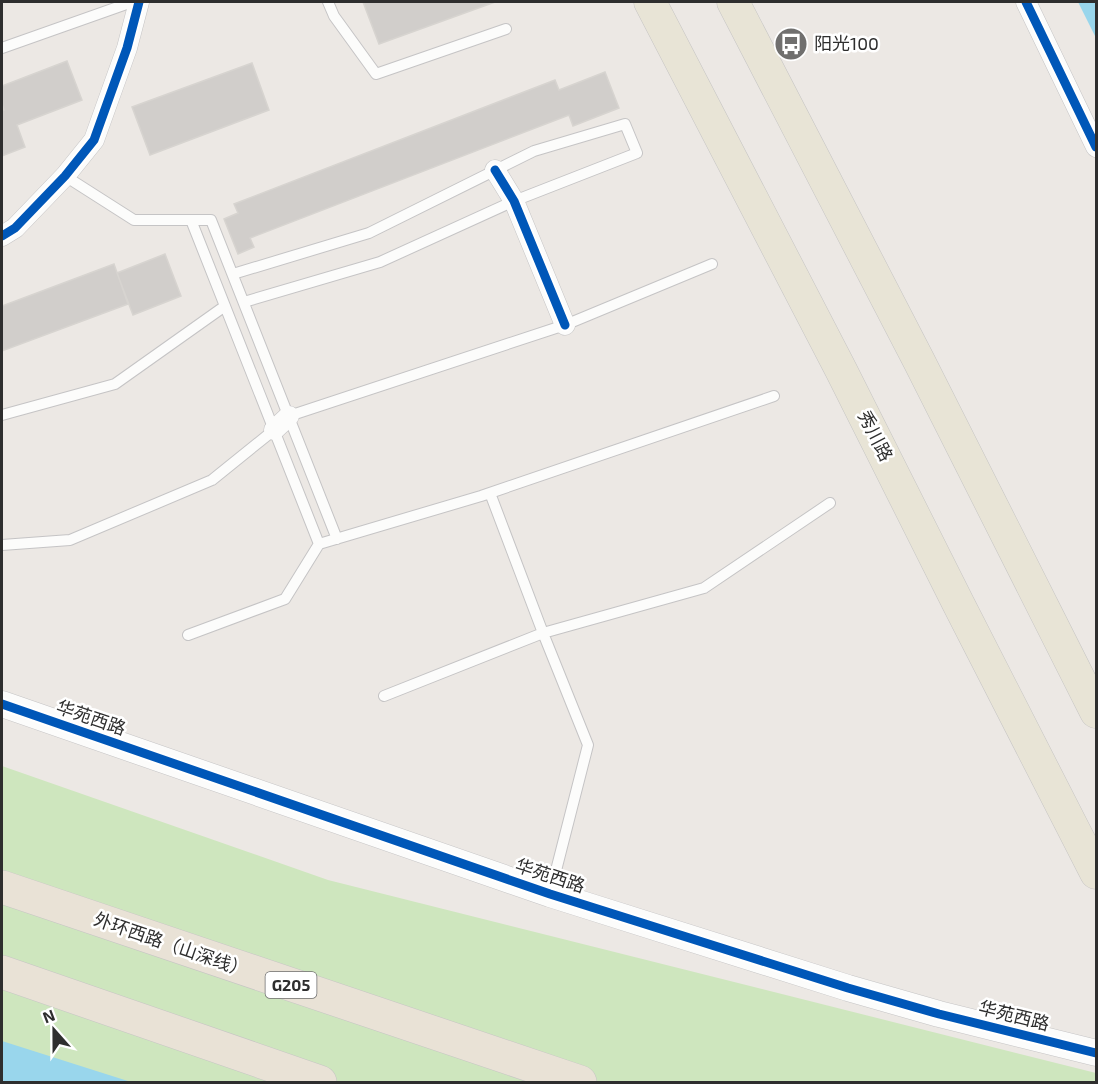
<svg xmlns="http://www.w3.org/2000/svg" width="1098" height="1084" font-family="'Exo 2','Noto Sans SC',sans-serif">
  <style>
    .green { fill: #cee6be }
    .water { fill: #99d6ec }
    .building { fill: #d1cecb; stroke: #d7d4d0; stroke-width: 1.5 }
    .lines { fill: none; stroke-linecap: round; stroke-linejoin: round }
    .service-casing { stroke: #c5c4c5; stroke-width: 12 }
    .minor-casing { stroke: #c5c4c5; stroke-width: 21 }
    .tertiary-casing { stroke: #c5c4c5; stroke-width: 27 }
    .primary-casing { stroke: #c6c5c4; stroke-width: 33 }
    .trunk-casing { stroke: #c6c5c4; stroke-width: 34 }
    .service { stroke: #fcfcfb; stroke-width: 10 }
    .minor { stroke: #fcfcfb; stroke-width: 20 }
    .tertiary { stroke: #fcfcfb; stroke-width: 26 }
    .primary { stroke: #e8e4d6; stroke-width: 32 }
    .trunk { stroke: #e9e2d6; stroke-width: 33 }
    .cycleway-casing { stroke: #fff; stroke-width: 13 }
    .cycleway { stroke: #0057b8; stroke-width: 9 }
    .labels { text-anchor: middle; stroke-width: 5; stroke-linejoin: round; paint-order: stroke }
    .shield { fill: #fff; stroke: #6d6d6d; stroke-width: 1.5 }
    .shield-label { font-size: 16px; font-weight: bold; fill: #2e2e2e }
    .poi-label { font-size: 18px; fill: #2e2e2e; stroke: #fff; text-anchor: start }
    .street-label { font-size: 18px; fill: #2e2e2e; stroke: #fff }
  </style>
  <rect width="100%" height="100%" fill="#ece8e4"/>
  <path class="green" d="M2,766L328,880L1096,1073V1082H2Z"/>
  <path class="water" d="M1078,2H1096V38Z
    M2,1041L131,1082H2Z"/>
  <path class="building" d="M363,2H495L379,44Z
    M67,61L82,100L17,125L25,147L2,156V110H4L2,104V86Z
    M252,63L269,110L150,155L132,107Z
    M605,72L619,108L573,126L569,115L250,238L254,247L238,254L224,219L238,213L234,204L555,80L559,90Z
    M165,254L181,296L133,315L117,273Z
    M114,264L128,304L2,351V306Z"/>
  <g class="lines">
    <defs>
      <path id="service" d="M328,2L334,16L376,74L506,29
        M2,48L132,2
        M65,176L134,220H191L319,544L481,496L774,396
        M191,220H211L337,539
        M233,274L369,233L534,151L625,124L637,153L514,201L380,262L244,302
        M2,415L115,384L225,306
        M289,416L565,325L712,264
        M490,493L543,633L704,588L830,503
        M2,545L70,540L212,480L274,430
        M188,635L285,599L319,544
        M384,696L543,633L588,745L550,894"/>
      <path id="minor" d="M1026,2L1096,147
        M495,170L514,201L565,325
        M2,236L15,228L65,176L94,140L127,48L139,2
        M274,430L289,416"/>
      <path id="tertiary" d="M2,704L550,894L848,988L939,1014L1096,1053"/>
      <path id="primary" d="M650,2L841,370L959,605L1096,873
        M733,2L919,361L1096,712"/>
      <path id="trunk" d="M2,887L580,1082
        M2,972L320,1082"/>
    </defs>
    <use href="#service" class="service-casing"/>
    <use href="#minor" class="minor-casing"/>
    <use href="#tertiary" class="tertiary-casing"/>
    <use href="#primary" class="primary-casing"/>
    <use href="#trunk" class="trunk-casing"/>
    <use href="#service" class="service"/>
    <use href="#minor" class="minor"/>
    <use href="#tertiary" class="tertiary"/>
    <use href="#primary" class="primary"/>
    <use href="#trunk" class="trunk"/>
    <defs>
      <path id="cycleway" d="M1026,2L1096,147
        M495,170L514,201L565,325
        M2,236L15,228L65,176L94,140L127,48L139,2
        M2,704L550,894L848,988L939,1014L1096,1053"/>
    </defs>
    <use href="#cycleway" class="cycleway-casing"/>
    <use href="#cycleway" class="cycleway"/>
  </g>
  <defs>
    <symbol id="bus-disc" viewBox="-11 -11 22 22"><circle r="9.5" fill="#706f6e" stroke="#fff"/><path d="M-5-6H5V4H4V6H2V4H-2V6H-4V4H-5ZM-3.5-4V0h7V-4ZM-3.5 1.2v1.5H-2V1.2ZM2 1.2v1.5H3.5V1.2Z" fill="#fff"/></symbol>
  </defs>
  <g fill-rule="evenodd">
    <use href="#bus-disc" x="772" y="25" width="38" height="38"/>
  </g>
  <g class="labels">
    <rect class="shield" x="265.5" y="972" width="51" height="26" rx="4.5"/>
    <g class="shield-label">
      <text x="291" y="991">G205</text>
    </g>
    <g class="poi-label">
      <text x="814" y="50">阳光100</text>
    </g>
    <g class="street-label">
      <text transform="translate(875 436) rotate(63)" y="6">秀川路</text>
      <text transform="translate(91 718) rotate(19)" y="6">华苑西路</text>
      <text transform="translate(550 876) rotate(18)" y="6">华苑西路</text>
      <text transform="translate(171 945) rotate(19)" y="6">外环西路（山深线）</text>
      <text transform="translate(1014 1016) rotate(14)" y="6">华苑西路</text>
    </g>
  </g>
  <rect width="1098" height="1084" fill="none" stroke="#2e2e2e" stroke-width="6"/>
  <g transform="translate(54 1030) rotate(339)" stroke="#ffffff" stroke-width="4.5" paint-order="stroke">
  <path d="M0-4.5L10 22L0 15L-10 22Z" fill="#2e2e2e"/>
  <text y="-9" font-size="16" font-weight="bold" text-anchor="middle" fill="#2e2e2e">N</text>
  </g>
</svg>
